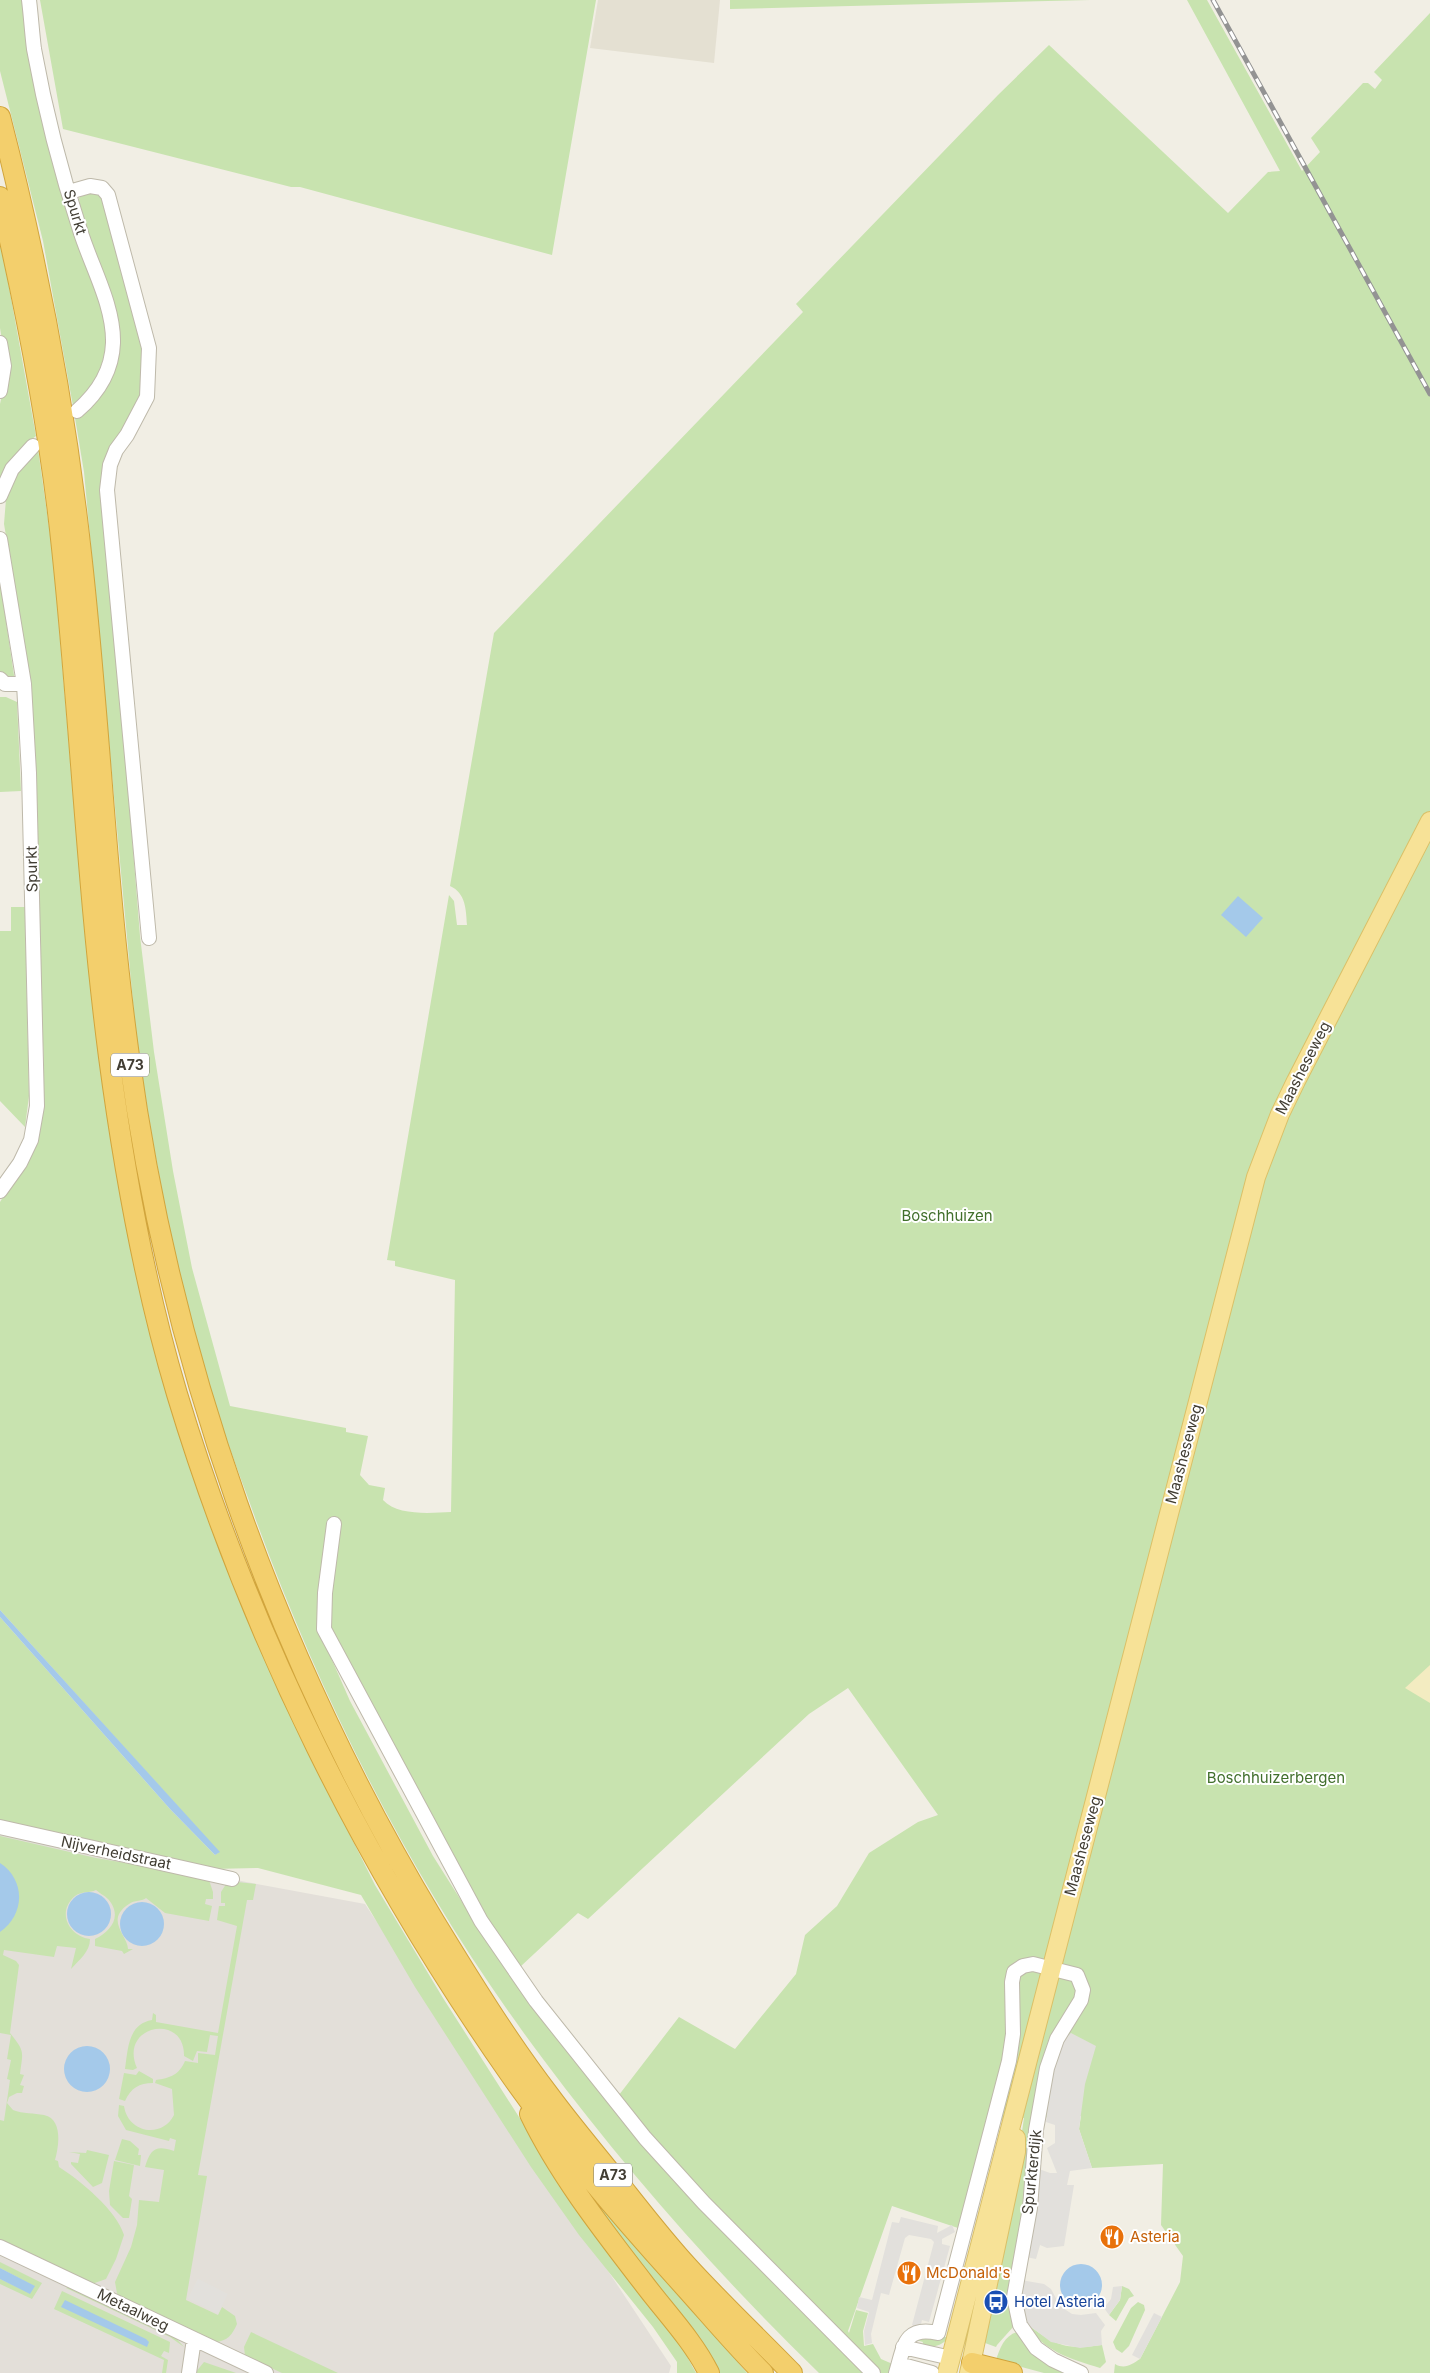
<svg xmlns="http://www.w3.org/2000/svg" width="1430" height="2373" font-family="Inter,sans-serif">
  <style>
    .residential { fill: #e4e0d2 }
    .industrial { fill: #e3dfd9 }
    .green { fill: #c8e3af; fill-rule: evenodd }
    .sand { fill: #f3ecc1 }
    .parking { fill: #e2e0dc }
    .water { fill: #a4c9ea }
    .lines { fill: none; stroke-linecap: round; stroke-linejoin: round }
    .minor-casing { stroke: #beb9aa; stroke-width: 16 }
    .major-casing { stroke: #dac068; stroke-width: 20 }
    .highway-casing { stroke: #d1a53d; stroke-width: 22 }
    .minor { stroke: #fff; stroke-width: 14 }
    .major { stroke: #f7e297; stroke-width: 18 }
    .highway { stroke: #f3cf6c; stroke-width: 20 }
    .rail-casing { stroke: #939393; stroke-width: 5 }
    .rail { stroke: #fff; stroke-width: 3; stroke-dasharray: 9; stroke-linecap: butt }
    .labels { text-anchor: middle; stroke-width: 4; stroke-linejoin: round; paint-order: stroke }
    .shield { fill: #fff; stroke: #7b7871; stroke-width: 1 }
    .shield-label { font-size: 14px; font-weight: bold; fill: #423e34 }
    .street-label { font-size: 15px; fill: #423e34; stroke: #fff }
    .park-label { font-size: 15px; fill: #416f2c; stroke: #fff }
    .food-label { font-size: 15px; fill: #c56008; stroke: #fff; text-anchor: start }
    .transit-label { font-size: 15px; fill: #164399; stroke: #fff; text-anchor: start }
  </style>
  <rect width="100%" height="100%" fill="#f1eee4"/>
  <path class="residential" d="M598,0H720L714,63L590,48Z"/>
  <path class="industrial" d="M0,1827L246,1882L365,1904L671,2366L669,2373H0Z"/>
  <path class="green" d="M0,0H25L109,331C104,362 98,385 73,406L43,241L0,71Z
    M40,0H596L552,255L300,187H291L63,129Z
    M730,0H1090L730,9Z
    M1187,0H1207L1302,171L1320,152L1311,138L1363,83H1368L1375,89L1382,80L1374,72L1430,13V2373H1114L1115,2364C1125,2370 1132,2364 1140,2359L1180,2282L1183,2256L1161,2225L1163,2164L1092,2168L1079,2129L1081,2116L1034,2118L1016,2255L1014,2326L997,2345L996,2347L985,2343C982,2324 999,2311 994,2291L1013,2191L1024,2118L986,2120L961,2229L892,2206L848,2331L849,2333L856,2310L868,2313L863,2331L864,2346L873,2344L881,2359L895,2365L893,2373H819C719,2276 626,2170 543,2059C415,1889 319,1698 248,1498C231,1452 214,1406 201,1359C171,1249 150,1137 135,1024L84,472L75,418C151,357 112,310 89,235C85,223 80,211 79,198L84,193H97L104,202L142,343L144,393L103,475L140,936L154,1052L173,1171L192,1268L230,1406L346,1428V1432L368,1436L360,1475L369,1485L385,1488L383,1500C397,1516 430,1513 451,1512L455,1280L395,1266V1261L387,1260L449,895L454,901L457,925H467C466,910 466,893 450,886L494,633L803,312L796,304L998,95L1049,45L1228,213L1268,172L1280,171ZM325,1644L469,1913L433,1856L350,1701ZM848,1688L938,1815L918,1822L869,1853L837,1906L805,1935L796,1974L735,2049L679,2017L612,2104L584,2072L533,2007L520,1967L578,1913L588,1919L809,1714Z
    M0,237L36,436C19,448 8,462 0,481V404L7,371L0,328Z
    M38,449L53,555L78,854L140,1275L297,1724L339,1813L375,1885L443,1998L563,2186L683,2349L696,2373H677V2362L653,2327L579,2235L531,2167L415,1987L361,1895L258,1868L213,1869L0,1823V1617L170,1809L215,1855L219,1852L0,1610V1202L38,1140L41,1127L44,1068L30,713L25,649L4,524L6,499L16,475Z
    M0,581L15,682L0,672Z
    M0,697H6L17,702L21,791L0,792Z
    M11,907H25L29,1096L25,1127L0,1101V931H11Z
    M0,1836L96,1858L208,1877L213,1892V1899H206L205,1904L212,1906L209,1921L165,1913L146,1898C143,1901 134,1900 129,1904C104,1920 128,1936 128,1949H133L124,1954L122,1951L95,1946V1939C111,1931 123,1916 108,1899C104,1895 99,1893 96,1890C90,1893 81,1891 75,1896C56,1912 69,1936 90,1939C90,1952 79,1960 71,1969L76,1948L57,1946L54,1957L4,1950L3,1955L16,1961L19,1965L10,2033C25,2052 23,2050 20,2074L24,2075L20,2085L24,2086L22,2093H17L9,2097L7,2103L13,2110C23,2114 34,2113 44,2115C63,2119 59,2146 55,2160L58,2161L59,2167C80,2180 117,2211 124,2235L116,2259L106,2279L89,2285L0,2242V2120L4,2121L10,2080L7,2079L11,2060L7,2059L11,2035L0,2033Z
    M228,1881L256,1884L253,1900H247L198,2175L207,2176L186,2300L218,2315L222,2307L235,2316L237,2324C232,2335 228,2341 215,2342L118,2299L115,2282L131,2247L137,2225L139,2200L159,2202L164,2170L145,2167C150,2150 155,2144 174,2151L176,2140L170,2138L169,2141L126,2130L118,2116L119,2105L124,2106C128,2133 162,2139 174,2115L172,2089L155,2083L156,2080C170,2078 179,2075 185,2061L198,2063V2053L215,2055L218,2036L210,2035L207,2052L197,2051L193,2061L184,2056C185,2012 118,2025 137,2068L133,2070L125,2069C128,2049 128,2024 152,2020L153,2013L156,2015V2022L218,2033L237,1926L217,1920L219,1906H225V1903H221V1892Z
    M139,2071L153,2079V2083C139,2083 131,2088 125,2101L119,2099L124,2073L136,2075Z
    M536,2121L747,2373H713Z
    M122,2139L130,2141L139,2149L138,2155H141L140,2166L115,2160Z
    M87,2150L109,2155L102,2183L93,2187L71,2164V2162L78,2163L80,2154L69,2152L86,2153Z
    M114,2161L134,2165L129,2196L132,2199L129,2218H123L110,2205L109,2191Z
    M0,2262L42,2283L32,2299L0,2284V2279L30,2293L34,2286L0,2268Z
    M71,2286L174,2336L184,2347L170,2337L66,2288Z
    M1122,2286L1129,2289L1134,2296L1129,2298L1116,2321L1109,2315L1120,2300Z
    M62,2291L170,2342L169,2353L164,2351L161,2356L168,2360L166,2373H162L164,2360L54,2309Z
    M1138,2302L1144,2305L1145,2310L1129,2346L1122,2353L1116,2349L1113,2342L1131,2308Z
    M1027,2324C1056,2346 1066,2350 1102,2345L1106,2362L1100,2368C1072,2359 1043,2352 1027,2324Z
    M251,2332L338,2373H282L245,2356L244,2347Z
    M1017,2332L1074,2373H1044L996,2360C1000,2348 1004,2336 1017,2332Z
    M934,2334L949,2338C940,2346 934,2348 922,2346L923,2342L916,2340L914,2344L913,2338Z
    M204,2362L236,2373H195Z"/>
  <path class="sand" d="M1430,1665V1703L1405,1688Z"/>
  <path class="parking" d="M1071,2033L1096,2046L1085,2084L1079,2129L1092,2168L1070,2171L1067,2185H1074L1064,2246L1047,2248L1040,2245L1036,2259L1026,2257L1039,2169L1050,2173H1057L1047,2148L1055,2143V2125L1046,2122L1051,2069L1065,2038Z
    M901,2217L938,2226L937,2233L952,2225L955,2232L942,2239V2244L950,2246L929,2322L922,2320L920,2328L912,2325L934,2242L931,2239L909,2235L905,2238L889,2295L881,2293L871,2334L872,2343L865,2345L864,2331L869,2312L857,2308L859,2297L872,2300L892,2222L899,2223Z
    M198,2279L228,2294L218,2314L188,2299Z
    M1021,2280L1044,2284L1051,2289L1060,2306L1072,2314L1081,2315L1096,2313L1105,2325L1101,2331L1102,2345L1080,2348L1051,2342L1027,2324L1020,2306Z
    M1122,2286L1120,2300L1109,2315L1104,2308L1111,2299L1113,2287Z
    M1154,2313L1162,2317L1140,2359L1132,2355Z"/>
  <path class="water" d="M1238,896L1263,918L1246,937L1221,915Z
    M0,1610L220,1852L215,1855L170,1809L0,1617Z
    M0,1863C26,1880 25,1915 0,1932Z
    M67 1914a22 22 0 1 1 44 0a22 22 0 1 1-44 0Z
    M120 1924a22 22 0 1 1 44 0a22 22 0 1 1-44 0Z
    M64 2069a23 23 0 1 1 46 0a23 23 0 1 1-46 0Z
    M1060 2285a21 21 0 1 1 42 0a21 21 0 1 1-42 0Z
    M0,2268L35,2286L30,2294L0,2279Z
    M65,2300L146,2339L149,2342L147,2347L61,2307Z"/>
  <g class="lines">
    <defs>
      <path id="minor" d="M29,0C31,16 32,33 34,49C45,110 61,172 80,230C91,266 114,305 113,343C112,372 98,393 77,411
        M69,192L90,186L102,188L108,195L149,348L147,397L127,435L116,450L110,465L107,490L149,938
        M0,343L4,366L0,391
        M0,496L12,469L33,446
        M0,539L24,684L29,773L37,1106L31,1140L20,1163L0,1191
        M0,679L5,684H24
        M334,1524L325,1593L324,1629L481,1921L536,2001L645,2138L704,2203L873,2373
        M0,1827L232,1879
        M0,2247L266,2373
        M903,2347L951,2358
        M899,2364L932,2373
        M189,2373L194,2339
        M896,2373C904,2347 904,2325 938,2333L1009,2061L1013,2034L1012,1982L1014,1972L1023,1966L1033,1964L1077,1975L1083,1990L1081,2000L1057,2039L1047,2068L1036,2130L1030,2208L1014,2297L1020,2325L1036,2348L1053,2360L1081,2373"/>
      <path id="major" d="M947,2373L1256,1177L1280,1114L1296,1081L1430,821
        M969,2373L1016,2152V2138"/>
      <path id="highway" d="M0,117C37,260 65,406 81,553C100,720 106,889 129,1056C170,1361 275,1656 434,1921C470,1980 507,2040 549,2095C571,2125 595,2153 618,2182C641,2211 664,2241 689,2268C722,2304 758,2338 792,2373
        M0,197C27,313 50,430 62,548C80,717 87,888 109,1057C124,1170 144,1284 177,1394C250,1636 365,1867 510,2074C561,2147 623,2219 683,2285C710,2315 735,2345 763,2373
        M530,2114C559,2174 602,2229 642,2281C665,2312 692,2339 709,2373
        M972,2363L1012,2373"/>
    </defs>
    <use href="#minor" class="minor-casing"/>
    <use href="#major" class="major-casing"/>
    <use href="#highway" class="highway-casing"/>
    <use href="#minor" class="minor"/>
    <use href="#major" class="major"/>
    <use href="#highway" class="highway"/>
    <defs>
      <path id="rail" d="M1213,0L1430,394"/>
    </defs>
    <use href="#rail" class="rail-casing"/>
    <use href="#rail" class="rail"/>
  </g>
  <defs>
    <symbol id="restaurant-disc" viewBox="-11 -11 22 22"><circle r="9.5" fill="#e8710a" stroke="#fff"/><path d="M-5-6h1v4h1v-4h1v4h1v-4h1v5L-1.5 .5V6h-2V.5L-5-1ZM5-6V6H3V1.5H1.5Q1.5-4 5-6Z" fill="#fff"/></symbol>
    <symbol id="bus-disc" viewBox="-11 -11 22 22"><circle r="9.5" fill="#1a4fb4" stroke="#fff"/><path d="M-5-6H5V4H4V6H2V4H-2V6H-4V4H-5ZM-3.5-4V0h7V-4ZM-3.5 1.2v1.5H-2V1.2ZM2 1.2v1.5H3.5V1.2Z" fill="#fff"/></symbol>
  </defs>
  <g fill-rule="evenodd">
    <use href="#restaurant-disc" x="1098" y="2223" width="28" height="28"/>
    <use href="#restaurant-disc" x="895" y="2259" width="28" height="28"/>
    <use href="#bus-disc" x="982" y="2288" width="28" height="28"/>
  </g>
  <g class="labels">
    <g class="shield">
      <rect x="111" y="1053.5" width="38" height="23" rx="4"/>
      <rect x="594" y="2163.5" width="38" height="23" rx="4"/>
    </g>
    <g class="shield-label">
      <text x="130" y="1070">A73</text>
      <text x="613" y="2180">A73</text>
    </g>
    <g class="street-label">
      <text transform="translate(75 212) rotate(73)" y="5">Spurkt</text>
      <text transform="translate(32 869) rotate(-91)" y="5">Spurkt</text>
      <text transform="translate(1303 1068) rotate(-63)" y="5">Maasheseweg</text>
      <text transform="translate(1184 1454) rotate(-75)" y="5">Maasheseweg</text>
      <text transform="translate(1083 1846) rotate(-75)" y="5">Maasheseweg</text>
      <text transform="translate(116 1853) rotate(12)" y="5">Nijverheidstraat</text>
      <text transform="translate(1032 2172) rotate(-84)" y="5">Spurkterdijk</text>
      <text transform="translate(133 2310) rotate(26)" y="5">Metaalweg</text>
    </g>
    <g class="park-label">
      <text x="947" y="1221">Boschhuizen</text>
      <text x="1276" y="1783">Boschhuizerbergen</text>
    </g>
    <g class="food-label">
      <text x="1130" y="2242">Asteria</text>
      <text x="926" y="2278">McDonald's</text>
    </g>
    <g class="transit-label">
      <text x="1014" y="2307">Hotel Asteria</text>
    </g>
  </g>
</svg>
